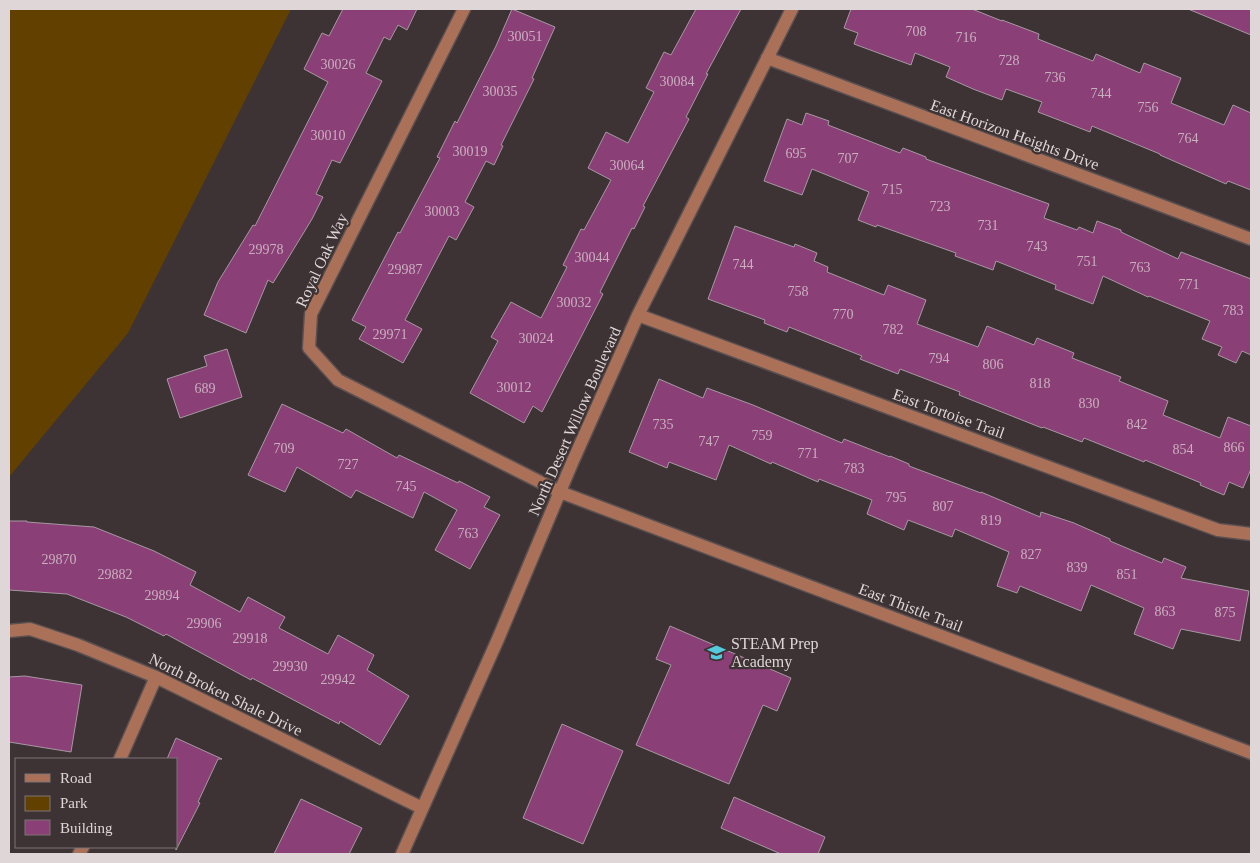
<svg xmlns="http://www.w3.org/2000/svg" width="1260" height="863" font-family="Georgia,serif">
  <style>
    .green { fill: #624000 }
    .building { fill: #8b3f77; stroke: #a599a1 }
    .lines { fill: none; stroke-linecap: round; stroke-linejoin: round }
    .minor-casing { stroke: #5b5051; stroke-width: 15 }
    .minor { stroke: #ab7158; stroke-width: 12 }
    .labels { text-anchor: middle; stroke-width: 4.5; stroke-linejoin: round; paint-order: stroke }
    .number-label { font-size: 14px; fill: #c9b0bf }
    .street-label { font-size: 16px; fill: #ded6d7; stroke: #3e3334 }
    .poi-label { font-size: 16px; fill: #ded6d7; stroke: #3e3334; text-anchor: start }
  </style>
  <rect width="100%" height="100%" fill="#3e3334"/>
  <path class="green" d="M9,9H291L128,333L9,477Z"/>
  <path class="building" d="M343,9H417L407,30L398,25L390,40L384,37L366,73L382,81L340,163L332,160L316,194L323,197L312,219L273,283L268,280L246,333L204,315L218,282L253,225L255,226L328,82L304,69L322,33L329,36Z
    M512,9L555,27L532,78L534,79L501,145L503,146L494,165L486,161L465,202L474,207L456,240L449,236L405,320L422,329L403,363L359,339L366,327L352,320L398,232L400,233L440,158L437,157L455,121L457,123L496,46Z
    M696,9H741L706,74H708L686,117L689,119L643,206L645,207L634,229L632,228L600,292L603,294L580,339L542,412L533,406L524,423L470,393L498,341L491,337L511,302L541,318L567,267L563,265L581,229L584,230L611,180L588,168L606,132L628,143L654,92L646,88L664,52L671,55Z
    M851,9H972L1002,21V20L1039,34L1038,39L1093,61L1096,54L1140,73L1144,63L1181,78L1171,103L1224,125L1233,105L1251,113V190L1228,181L1226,184L1160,155V154L1092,126L1090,132L1038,112L1042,102L1006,89L1002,100L973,89L946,77L950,67L915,53L911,65L854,44L858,33L844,28Z
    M1188,9H1251V35Z
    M806,113L829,121L828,125L900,153L903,148L926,157V159L1049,204L1044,218L1077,230L1079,227L1093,233L1097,221L1121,230V232L1178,259L1181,252L1251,279V355L1242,351L1236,363L1218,355L1222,347L1202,339L1210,321L1149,296L1148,297L1103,276L1093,304L1055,289L1056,285L996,261L993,270L955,256L956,253L877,225L876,227L858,220L869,192L812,169L802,195L764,181L787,119L802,125Z
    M735,226L794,247L795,244L817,253L814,261L828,267L827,272L884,295L888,285L926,300L917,324L978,347L987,326L1034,345L1037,338L1074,353L1072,358L1121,377L1119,381L1168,401L1163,415L1220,438L1228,417L1251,426V469L1243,488L1229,482L1224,495L1200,485L1201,483L1145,460L1144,462L1084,438L1082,442L1043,427L1042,428L959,395L960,392L900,369L898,374L860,359L862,356L789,327L787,332L764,323L765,320L708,299Z
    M227,349L242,397L180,418L167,379L207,366L204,356Z
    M659,379L703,398L707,388L753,405L842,443L844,439L890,457V456L909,464V466L981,493V492L1040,517L1041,512L1074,523L1110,539V541L1162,563L1164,558L1186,567L1181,578L1249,591L1240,641L1181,629L1173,649L1134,634L1144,608L1091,585L1081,611L1020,586L1017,593L997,586L1009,552L955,529L952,537L908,520L904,530L867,514L872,500L819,479L818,482L772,462L771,464L729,445L716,480L669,462L667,468L629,452Z
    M282,404L343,433L346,429L397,458L399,455L458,483L459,481L490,497L484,507L500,515L470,569L435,550L457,510L424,492L413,518L356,490L351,498L297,467L285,492L248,475Z
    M9,521H27V522L94,527L154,551L196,572L190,585L240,612L248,597L285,617L279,628L328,654L338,635L374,655L367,670L409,696L380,745L340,721L339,724L252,678L251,680L166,634L164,636L126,617L67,594L9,590Z
    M670,626L791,678L777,711L763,705L729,784L636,745L671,665L656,659Z
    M25,676L82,685L71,752L9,742V677Z
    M562,724L623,751L583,844L523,818Z
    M176,738L222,759H218L198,802L200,803L176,850V759H167Z
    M734,797L825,837L818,854H781L721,828Z
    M301,799L362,828L349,854H274Z"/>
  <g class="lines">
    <defs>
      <path id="minor" d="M464,9L311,314L309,348L338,380L560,492L1251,753
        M767,58L1251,239
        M638,315L1218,530L1251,534
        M9,631L30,629L78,645L156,677L422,808
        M120,759L156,677
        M79,854L83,847
        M402,854L498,639L572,463L638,315L792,9"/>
    </defs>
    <use href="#minor" class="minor-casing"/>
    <use href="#minor" class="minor"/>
  </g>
  <defs>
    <symbol id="school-bare" viewBox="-9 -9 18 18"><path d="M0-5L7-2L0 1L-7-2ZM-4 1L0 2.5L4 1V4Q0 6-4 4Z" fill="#54cadd" stroke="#3e3334" stroke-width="2.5" paint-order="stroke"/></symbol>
  </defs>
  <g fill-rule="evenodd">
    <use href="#school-bare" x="704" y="640" width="25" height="25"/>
  </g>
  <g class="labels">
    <g class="number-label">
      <text x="916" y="36">708</text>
      <text x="525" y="41">30051</text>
      <text x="966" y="42">716</text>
      <text x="1009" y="65">728</text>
      <text x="338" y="69">30026</text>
      <text x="1055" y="82">736</text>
      <text x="677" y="86">30084</text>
      <text x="500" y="96">30035</text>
      <text x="1101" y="98">744</text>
      <text x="1148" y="112">756</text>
      <text x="328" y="140">30010</text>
      <text x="1188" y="143">764</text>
      <text x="470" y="156">30019</text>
      <text x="796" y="158">695</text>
      <text x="848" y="163">707</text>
      <text x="627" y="170">30064</text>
      <text x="892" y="194">715</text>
      <text x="940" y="211">723</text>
      <text x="442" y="216">30003</text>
      <text x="988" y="230">731</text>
      <text x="1037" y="251">743</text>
      <text x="266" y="254">29978</text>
      <text x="592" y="262">30044</text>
      <text x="1087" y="266">751</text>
      <text x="743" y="269">744</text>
      <text x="1140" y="272">763</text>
      <text x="405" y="274">29987</text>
      <text x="1189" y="289">771</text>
      <text x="798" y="296">758</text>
      <text x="574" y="307">30032</text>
      <text x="1233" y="315">783</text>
      <text x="843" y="319">770</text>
      <text x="893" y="334">782</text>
      <text x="390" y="339">29971</text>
      <text x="536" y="343">30024</text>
      <text x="939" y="363">794</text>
      <text x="993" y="369">806</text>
      <text x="1040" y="388">818</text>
      <text x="514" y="392">30012</text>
      <text x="205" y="393">689</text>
      <text x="1089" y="408">830</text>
      <text x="663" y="429">735</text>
      <text x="1137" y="429">842</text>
      <text x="762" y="440">759</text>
      <text x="709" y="446">747</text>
      <text x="1234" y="452">866</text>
      <text x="284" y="453">709</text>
      <text x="1183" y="454">854</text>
      <text x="808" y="458">771</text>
      <text x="348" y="469">727</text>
      <text x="854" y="473">783</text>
      <text x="406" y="491">745</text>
      <text x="896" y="502">795</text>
      <text x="943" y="511">807</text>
      <text x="991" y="525">819</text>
      <text x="468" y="538">763</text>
      <text x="1031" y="559">827</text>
      <text x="59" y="564">29870</text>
      <text x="1077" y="572">839</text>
      <text x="115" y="579">29882</text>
      <text x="1127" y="579">851</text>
      <text x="162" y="600">29894</text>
      <text x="1165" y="616">863</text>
      <text x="1225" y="617">875</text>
      <text x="204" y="628">29906</text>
      <text x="250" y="643">29918</text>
      <text x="290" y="671">29930</text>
      <text x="338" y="684">29942</text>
    </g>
    <g class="street-label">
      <text transform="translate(1015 134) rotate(20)" y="6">East Horizon Heights Drive</text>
      <text transform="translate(321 260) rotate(-65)" y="6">Royal Oak Way</text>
      <text transform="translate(949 413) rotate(20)" y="6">East Tortoise Trail</text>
      <text transform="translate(574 421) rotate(-66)" y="6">North Desert Willow Boulevard</text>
      <text transform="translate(911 607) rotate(21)" y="6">East Thistle Trail</text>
      <text transform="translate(226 694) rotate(26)" y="6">North Broken Shale Drive</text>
    </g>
    <g class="poi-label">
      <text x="731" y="649">STEAM Prep<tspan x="731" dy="18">Academy</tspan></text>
    </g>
  </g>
  <rect width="1260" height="863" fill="none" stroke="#ded6d7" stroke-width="20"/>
  <rect x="15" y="758" width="162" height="90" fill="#3e3334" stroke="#7e7475"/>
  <rect x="25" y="774" width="25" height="8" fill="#ab7158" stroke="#7e7475"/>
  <text x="60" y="783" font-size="15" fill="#ded6d7">Road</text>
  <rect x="25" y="796" width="25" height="15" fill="#624000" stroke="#7e7475"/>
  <text x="60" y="808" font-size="15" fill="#ded6d7">Park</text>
  <rect x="25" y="820" width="25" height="15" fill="#8b3f77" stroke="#7e7475"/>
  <text x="60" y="833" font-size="15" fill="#ded6d7">Building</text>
</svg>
